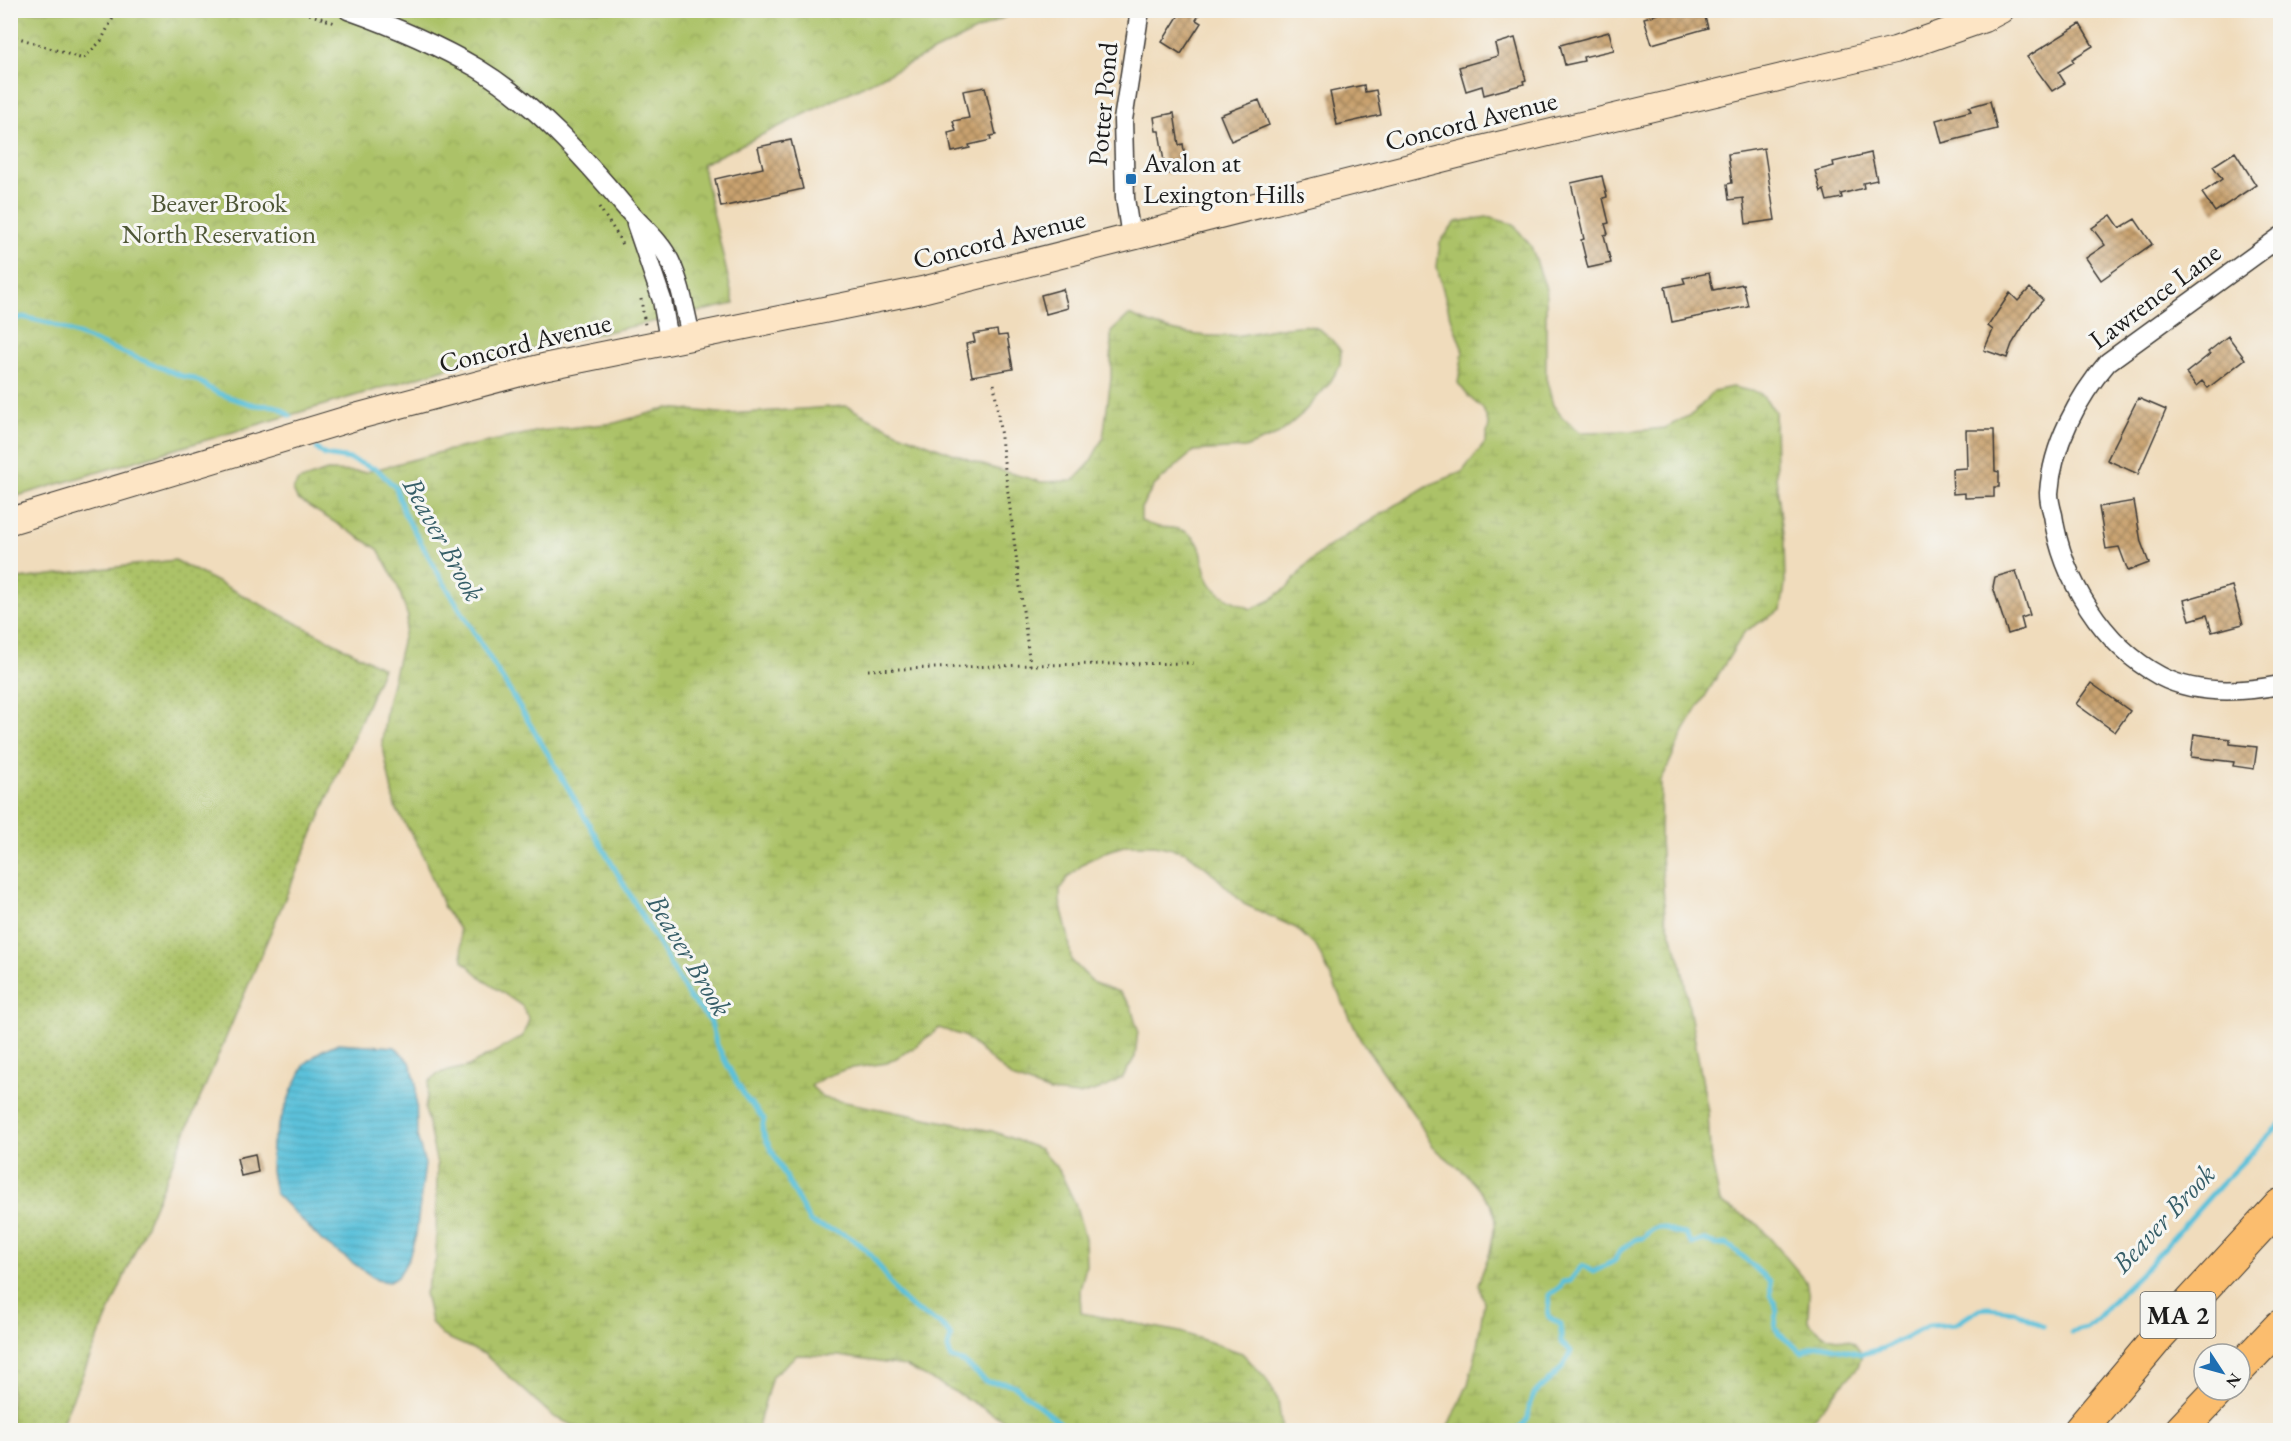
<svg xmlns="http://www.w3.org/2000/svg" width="2291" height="1441" font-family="'EB Garamond',serif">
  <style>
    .grass { fill: url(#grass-dots); stroke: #646f42; stroke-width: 1.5 }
    .wetland { fill: url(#wetland-marsh); stroke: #646f42; stroke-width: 1.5 }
    .park { fill: url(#park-crowns); stroke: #646f42; stroke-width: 1.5 }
    .water { fill: url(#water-rules); stroke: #3c6e7b; stroke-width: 1.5 }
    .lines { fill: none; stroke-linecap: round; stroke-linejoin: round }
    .stream { stroke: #5cc1da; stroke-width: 5 }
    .building { fill: url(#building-cross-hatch) }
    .street-casing { stroke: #3c3934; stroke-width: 21 }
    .secondary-casing { stroke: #3c3934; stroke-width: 28 }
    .highway-casing { stroke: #3c3934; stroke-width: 34 }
    .path { stroke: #3c3934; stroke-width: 3; stroke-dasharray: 1.5 4.5; stroke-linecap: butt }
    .street { stroke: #fff; stroke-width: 18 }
    .secondary { stroke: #fde5c5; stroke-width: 26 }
    .highway { stroke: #fbbd6e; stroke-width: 32 }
    .poi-dot { fill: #1f6fb2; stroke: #f6f6f2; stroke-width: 2 }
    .labels { text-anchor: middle; stroke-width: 6; stroke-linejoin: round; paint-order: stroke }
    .shield { fill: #f6f6f2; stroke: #5d5d5c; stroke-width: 1.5 }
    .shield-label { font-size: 26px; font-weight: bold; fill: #1c1c1c }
    .street-label { font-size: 27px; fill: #1c1c1c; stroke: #f6f6f2 }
    .poi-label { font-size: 27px; fill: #1c1c1c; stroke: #f6f6f2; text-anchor: start }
    .park-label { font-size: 27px; fill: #4e5636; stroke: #f6f6f2 }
    .water-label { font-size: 28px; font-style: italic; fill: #365e68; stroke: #f6f6f2 }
  </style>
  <defs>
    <pattern id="grass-dots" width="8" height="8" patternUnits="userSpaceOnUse" patternTransform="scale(1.5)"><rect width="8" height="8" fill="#acc267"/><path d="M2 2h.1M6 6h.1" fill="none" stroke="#93a659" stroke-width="1.8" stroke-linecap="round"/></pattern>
    <pattern id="wetland-marsh" width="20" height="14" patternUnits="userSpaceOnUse" patternTransform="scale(1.5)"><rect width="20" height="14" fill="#acc267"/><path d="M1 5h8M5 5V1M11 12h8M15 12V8" fill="none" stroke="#93a659"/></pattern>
    <pattern id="park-crowns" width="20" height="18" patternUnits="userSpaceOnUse" patternTransform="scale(1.5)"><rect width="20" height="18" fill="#acc267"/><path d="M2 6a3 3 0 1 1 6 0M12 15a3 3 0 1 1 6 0" fill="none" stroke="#93a659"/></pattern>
    <pattern id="water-rules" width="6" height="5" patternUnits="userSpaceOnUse" patternTransform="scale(1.5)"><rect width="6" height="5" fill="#5cc1da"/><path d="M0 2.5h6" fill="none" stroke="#4fa5ba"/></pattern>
    <pattern id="building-cross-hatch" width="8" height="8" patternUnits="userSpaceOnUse" patternTransform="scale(1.5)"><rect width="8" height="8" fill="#c9a26f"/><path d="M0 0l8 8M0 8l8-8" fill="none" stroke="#a2835a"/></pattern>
  </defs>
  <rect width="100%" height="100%" fill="#f6f6f2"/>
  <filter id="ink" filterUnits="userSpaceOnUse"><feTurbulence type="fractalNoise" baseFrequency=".0167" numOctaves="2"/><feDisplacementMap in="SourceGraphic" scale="12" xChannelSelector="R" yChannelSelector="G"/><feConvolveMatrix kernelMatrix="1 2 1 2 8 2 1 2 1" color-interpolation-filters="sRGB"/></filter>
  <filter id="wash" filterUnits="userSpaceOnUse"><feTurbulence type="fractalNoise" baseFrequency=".008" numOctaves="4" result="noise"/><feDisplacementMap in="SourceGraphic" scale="24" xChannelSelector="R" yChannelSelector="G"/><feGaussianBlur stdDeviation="1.35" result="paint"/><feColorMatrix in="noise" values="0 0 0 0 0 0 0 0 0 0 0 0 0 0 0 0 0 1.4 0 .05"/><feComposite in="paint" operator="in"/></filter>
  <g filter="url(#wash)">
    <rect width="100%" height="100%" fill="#f0dcbc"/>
    <path class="grass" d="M175,560L383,668L59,1430H11V580Z"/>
    <path class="wetland" d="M1487,217L1513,224L1531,246L1546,289V378L1553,405L1562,417L1580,432L1635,431L1665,428L1694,413L1714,391L1732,387L1760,393L1775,411L1776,477L1784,542L1785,584L1781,610L1745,631L1685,729L1661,781L1660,840L1665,916L1681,963L1708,1112L1710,1152L1720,1202L1759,1225L1806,1281L1809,1297L1808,1321C1814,1327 1821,1335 1828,1337C1845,1342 1853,1336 1862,1354L1858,1367L1803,1430H1447L1468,1384L1476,1353L1484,1302L1478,1284L1490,1252L1496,1220L1491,1204L1466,1174L1433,1147L1417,1119L1360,1039L1317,948L1296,928L1244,904L1209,870L1186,852L1155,845H1127L1108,851L1087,861L1068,877L1060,889V902L1069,939L1071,960L1094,983L1119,992L1131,1006L1138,1030L1135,1057L1123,1077L1106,1087L1079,1095L1050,1092L1012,1078L964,1036L939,1028L912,1049L887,1063L846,1069L823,1078L811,1086L824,1098L992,1131L1040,1149L1059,1170L1075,1203L1085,1238L1086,1266L1080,1290L1081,1313L1180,1332L1242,1353L1265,1377L1278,1400L1282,1430H1021L955,1392L905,1366L839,1356L797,1355L772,1376L757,1430H584L554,1417L484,1354L441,1335L431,1322L425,1293L436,1259L437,1165L425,1109L429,1082L439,1073L467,1067L522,1037L529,1020L522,1006L485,981L463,961L459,929L444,908L420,848L395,807L382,742L387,704L408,617L397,584L378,549L297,499L293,490L298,481L327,471L366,472L445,451L540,431L615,423L668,408L729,414L846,406L899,433L986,466L1041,482L1073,481L1089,464L1103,438L1111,378V332L1129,315C1163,330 1203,340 1241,335C1256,333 1297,323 1310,326C1324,329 1332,340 1341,351L1340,366L1329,384L1302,414L1279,434L1245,448L1194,451L1154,486L1141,508V521C1146,523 1153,526 1159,527C1168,528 1177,527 1186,532C1208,544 1199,564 1209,581C1217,596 1236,602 1251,609L1269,601L1289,586L1305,566L1326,548L1427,486L1462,472L1485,443L1489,425L1483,409L1469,397L1458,383L1463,351L1449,312L1437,267L1440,242L1456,222Z"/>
    <path class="park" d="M11,11H1017L702,164L734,304L462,364L11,498Z"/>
    <path class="water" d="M338,1043L395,1047L410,1062L416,1083L417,1136L425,1164L416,1235L408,1260L398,1277L389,1282L377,1280L322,1241L275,1193L271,1171L272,1143L292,1090L305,1064L321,1051Z"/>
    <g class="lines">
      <path class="stream" d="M10,320L23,317L49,323L182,376C201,378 201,385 216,392C222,395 249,404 256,405C274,407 275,402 290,416
        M317,449L325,455L350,459L378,470L396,488L404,513L441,578L553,762L689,997L711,1022L716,1043L733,1076L746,1098L764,1119L762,1129L765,1138L810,1222C819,1228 826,1228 836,1231C848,1235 858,1242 867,1251C883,1266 893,1294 910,1306C924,1317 941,1320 951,1336L948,1348L951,1358L965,1363L987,1382L1006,1383L1015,1386L1069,1430
        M2071,1332L2086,1328L2098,1318L2117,1296L2149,1265L2220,1185L2280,1124
        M1516,1430C1537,1414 1524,1413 1532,1398C1536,1390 1545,1384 1552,1378C1560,1371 1567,1361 1571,1351L1561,1342V1324C1540,1313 1550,1316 1549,1295L1560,1287L1562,1282L1570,1281L1582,1265L1593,1272L1614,1261L1620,1251L1636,1239L1643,1238C1662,1217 1662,1233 1685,1234L1692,1244L1703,1240L1716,1245L1726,1244C1743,1253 1755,1270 1770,1281L1771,1296L1775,1303L1777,1312L1775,1327L1779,1334L1802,1352L1814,1346L1822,1345L1862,1354L1884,1348L1928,1326L1956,1324L1979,1309L1988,1308L2014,1311L2043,1326"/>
    </g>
    <g id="blocks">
      <path class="building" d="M1182,10H1202L1196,20L1201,23L1181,54L1162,42Z
        M1671,10H1703L1708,28L1652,44L1644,18Z
        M2080,24L2093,46L2072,59L2074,62L2058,72L2065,83L2052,91L2027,57Z
        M1609,32L1614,50L1583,57L1584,61L1565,65L1560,45Z
        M1515,38L1526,80L1523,81L1524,84L1484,95L1482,86L1466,91L1459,67L1498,56L1495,44Z
        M1364,85L1365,92L1376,90L1381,115L1337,125L1330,92Z
        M985,87L996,135L990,136L991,140L969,145L970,148L952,152L948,133L956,131L953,121L969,118L963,91Z
        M1259,100L1269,125L1231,141L1220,115Z
        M1990,101L1997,129L1942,143L1936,120L1971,111L1969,107Z
        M1174,113L1179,145L1183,144L1187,171L1166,174L1159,131H1156L1154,117Z
        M791,140L803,189L721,207L715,179L763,168L758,147Z
        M1764,148L1775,220L1746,224L1743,198L1729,200L1727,184L1732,183L1728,154Z
        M2235,152L2256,185L2215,212L2202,193L2222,179L2213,166Z
        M1871,153L1877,180L1863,183L1864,188L1841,194L1842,198L1827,201L1824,190L1821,192L1815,171L1834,166L1833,162Z
        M1602,176L1607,197L1603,198L1609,223L1605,224L1608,234L1604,235L1611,263L1588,268L1581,240L1584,239L1571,183Z
        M2111,215L2120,228L2135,219L2152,244L2101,280L2086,258L2105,245L2092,228Z
        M1709,273L1713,290L1743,284L1748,306L1672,322L1665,287L1685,283L1683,278Z
        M2030,288L2043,300L2032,312L2012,344L2007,358L1984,350L1993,330L1988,326L2010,293L2018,301Z
        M1063,289L1068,308L1046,314L1041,295Z
        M997,330L998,336L1007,335L1013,369L972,376L966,344L975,342L973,334Z
        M2228,336L2245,359L2208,388L2202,381L2196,386L2186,373L2210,354L2208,352Z
        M2138,398L2166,410L2138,474L2107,460Z
        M1966,430H1994L1995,471L1999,472V487H1994V497L1965,498V493L1953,494L1952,469L1967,468Z
        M2134,501L2141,542L2149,563L2128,571L2119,547L2106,549L2099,507Z
        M2016,571L2030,615L2021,618L2024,629L2008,634L1993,587L1995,577Z
        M2232,586L2243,624L2212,632L2207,615L2190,620L2184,600Z
        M2091,683L2130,711L2115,732L2076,704Z
        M2194,734L2230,739V744L2257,747L2254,769L2233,766L2234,762L2191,757Z
        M255,1154L258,1172L241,1176L237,1158Z"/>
    </g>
  </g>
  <g filter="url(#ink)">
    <use href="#blocks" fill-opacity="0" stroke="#3c3934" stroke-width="1.5"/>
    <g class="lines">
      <defs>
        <path id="street" d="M348,10C393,26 436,44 477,68C535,103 583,157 626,208C641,226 660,240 670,261C681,284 685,311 691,336
          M636,224L662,300L669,340
          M1131,237L1125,198L1123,120L1140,10
          M2280,237L2108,362C2078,397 2052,445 2049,493C2049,500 2051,508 2053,515C2062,579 2103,645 2160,676C2196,695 2243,692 2280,685"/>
        <path id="secondary" d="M10,521L355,417L543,367L922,290L1485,148L1895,50L1984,19L2001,10"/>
        <path id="highway" d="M2240,1368L2280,1326
          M2080,1430L2154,1342L2280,1205
          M2181,1430L2219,1390"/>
      </defs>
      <use href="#street" class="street-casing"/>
      <use href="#secondary" class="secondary-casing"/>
      <use href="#highway" class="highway-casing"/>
      <path class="path" d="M298,10L335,23
        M10,35L83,59L101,41L117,10
        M599,207L617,234L623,247
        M641,299L645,325
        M1030,665L1196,663
        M868,670L1030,665L994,383"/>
      <use href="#street" class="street"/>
      <use href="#secondary" class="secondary"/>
      <use href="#highway" class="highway"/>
    </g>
  </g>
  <rect class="poi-dot" x="1125" y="173" width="12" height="12" rx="3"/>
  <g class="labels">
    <rect class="shield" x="2140.5" y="1292" width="75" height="46" rx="4.5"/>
    <g class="shield-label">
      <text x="2178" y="1324">MA 2</text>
    </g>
    <g class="street-label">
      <text transform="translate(1103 104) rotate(-85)" y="9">Potter Pond</text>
      <text transform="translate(1471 121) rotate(-14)" y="9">Concord Avenue</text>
      <text transform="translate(999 239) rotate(-14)" y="9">Concord Avenue</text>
      <text transform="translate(2155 296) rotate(-37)" y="9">Lawrence Lane</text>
      <text transform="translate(525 343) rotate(-14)" y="9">Concord Avenue</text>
    </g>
    <g class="poi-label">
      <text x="1143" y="172">Avalon at<tspan x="1143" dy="31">Lexington Hills</tspan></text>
    </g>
    <g class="park-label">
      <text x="219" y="212">Beaver Brook<tspan x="219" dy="31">North Reservation</tspan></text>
    </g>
    <g class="water-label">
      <text transform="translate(444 539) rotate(61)" y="10">Beaver Brook</text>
      <text transform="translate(690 955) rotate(59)" y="10">Beaver Brook</text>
      <text transform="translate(2163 1218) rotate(-47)" y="10">Beaver Brook</text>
    </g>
  </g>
  <rect width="2291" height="1441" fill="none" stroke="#f6f6f2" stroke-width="36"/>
  <g transform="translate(2222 1372) rotate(126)"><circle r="28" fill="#f6f6f2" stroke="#9f9f9c" stroke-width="1.5"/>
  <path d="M0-4.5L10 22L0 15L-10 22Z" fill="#1f6fb2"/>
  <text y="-9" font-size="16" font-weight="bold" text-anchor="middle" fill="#1c1c1c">N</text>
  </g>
</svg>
